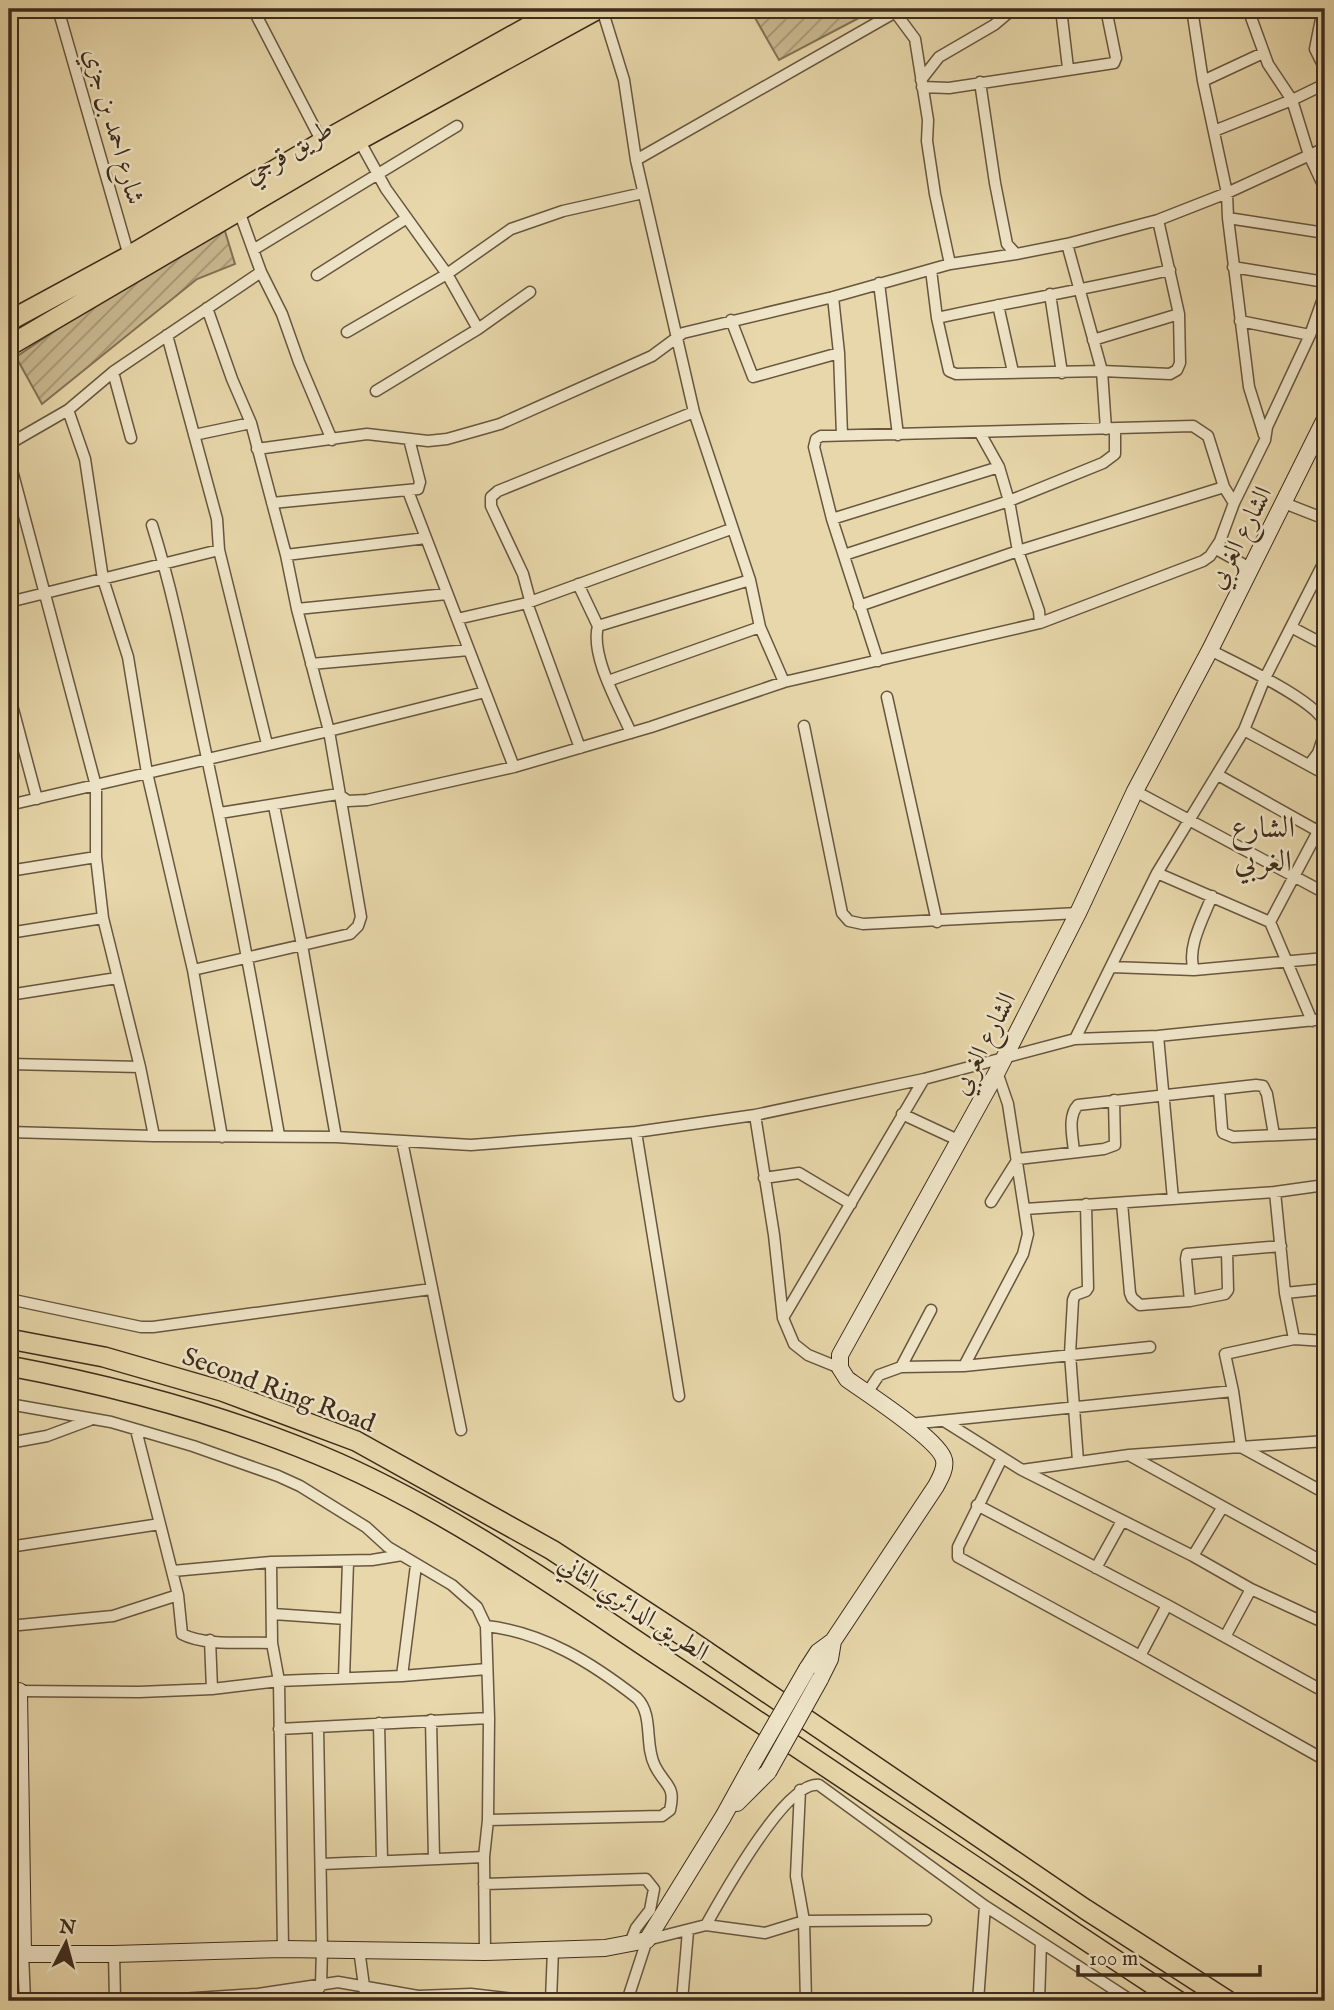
<svg xmlns="http://www.w3.org/2000/svg" width="1334" height="2010" font-family="'IM FELL English',Amiri,serif">
  <style>
    .garden { fill: url(#garden-furrows); stroke: #847256; stroke-width: 2 }
    .lines { fill: none; stroke-linecap: round; stroke-linejoin: round }
    .street-casing { stroke: #68563f; stroke-width: 13 }
    .secondary-casing { stroke: #3e2b1b; stroke-width: 18 }
    .highway-casing { stroke: #3e2b1b; stroke-width: 22 }
    .street { stroke: #efe5c8; stroke-width: 10 }
    .secondary { stroke: #efe5c8; stroke-width: 16 }
    .highway { stroke: #e7d7aa; stroke-width: 19 }
    .secondary-bridge-casing { stroke: #3e2b1b; stroke-width: 18; stroke-linecap: butt }
    .secondary-bridge { stroke: #efe5c8; stroke-width: 16 }
    .labels { text-anchor: middle; stroke-width: 5; stroke-linejoin: round; paint-order: stroke }
    .street-label { font-size: 26px; fill: #3e2b1b; stroke: #efe5c8 }
    .quarter-label { font-size: 30px; fill: #3e2b1b; stroke: #efe5c8 }
  </style>
  <defs>
    <pattern id="garden-furrows" width="10" height="10" patternUnits="userSpaceOnUse" patternTransform="scale(1.75)"><rect width="10" height="10" fill="#caba92"/><path d="M-1 1l2-2M0 10L10 0M9 11l2-2" fill="none" stroke="#a59776"/></pattern>
  </defs>
  <rect width="100%" height="100%" fill="#e7d7aa"/>
  <filter id="stains"><feTurbulence type="fractalNoise" baseFrequency=".00286" numOctaves="4"/><feColorMatrix values="0 0 0 0 .2 0 0 0 0 .09 0 0 0 0 .02 0 0 0 .5 -.17"/></filter>
  <radialGradient id="worn" r=".72"><stop offset=".6" stop-color="#630" stop-opacity="0"/><stop offset="1" stop-color="#630" stop-opacity=".3"/></radialGradient>
  <path class="garden" d="M750,9H876L779,60Z
    M224,228L235,264L197,279L42,404L16,357L81,313Z"/>
  <g class="lines">
    <defs>
      <path id="street" d="M58,9L129,256
        M253,9L322,142
        M602,9L624,80L636,160L694,412L750,580L760,627L784,682
        M1061,9L1068,68
        M1192,9L1203,81L1227,193L1228,218
        M1248,9L1268,64L1292,100L1309,155L1325,189
        M1323,9L1315,49L1325,69
        M895,12L915,39L928,120L927,141L935,194L950,264
        M921,80L939,57L994,25L1013,9
        M1203,81L1263,53
        M980,82L995,183L1007,244L1016,254
        M922,87L949,88L1114,63L1116,58L1106,9
        M1214,131L1292,100L1325,84
        M359,140L386,189L447,274L478,329
        M636,160L901,9
        M239,211L261,272L282,314L299,362L332,440
        M1067,244L1102,371L1106,429
        M253,250L457,126
        M1233,267L1325,282
        M931,270L937,318L949,371L956,374L1102,371L1170,374L1177,370L1180,363L1179,314L1158,220
        M317,275L407,218
        M879,283L898,435
        M1050,294L1062,373
        M833,297L839,353L842,435
        M998,305L1013,372
        M937,318C1015,301 1093,288 1170,270
        M731,320L753,377L839,353
        M1240,321L1310,335
        M347,332L447,274L511,229L563,211L643,193
        M167,335L217,519L219,550L267,744
        M1093,340L1179,314
        M113,372L131,438
        M376,391L478,329L530,292
        M68,410L85,459L103,579L128,657L147,773L193,970L222,1137
        M980,433L999,467L1009,501L1018,551L1039,611L1040,623
        M194,435L251,423
        M1264,435L1249,387L1228,218L1325,233
        M9,444L68,410L113,372L261,272
        M257,449L367,434L428,441L447,439L500,424L652,356L683,333L833,297L950,264L1016,254L1067,244L1158,220L1227,193L1325,148
        M9,459L96,786V857L103,918L140,1067L154,1136
        M408,491L514,767
        M272,503L418,489L420,482L409,439
        M1284,503L1325,519
        M832,519L999,467
        M152,525C176,601 190,680 207,758C234,883 257,1009 279,1135
        M1216,549L1250,568
        M286,555L426,538
        M844,555L1009,501L1103,463L1115,454V430
        M578,584L598,626C590,656 619,705 631,733
        M530,600L523,574L491,506V497L498,491L694,412
        M9,602L219,550
        M859,606L1018,551L1224,487
        M297,609L447,594
        M457,619L527,603
        M598,626L750,580
        M1291,627L1325,645
        M1210,650C1233,662 1321,702 1325,725
        M878,661L832,519L814,447L816,439L821,436L1193,426L1208,436L1224,487L1234,503
        M311,664L469,650
        M608,681L760,627
        M9,694L37,799
        M887,697L937,922
        M804,726L842,913L849,921L863,924L1078,913
        M1244,730L1325,774
        M580,748L527,603L731,529
        M1309,765L1318,753L1325,732
        M1218,775L1325,835
        M1135,791L1325,893
        M9,805L329,731L485,692
        M274,806L302,945L336,1137
        M220,813L338,794L348,801L367,800L514,767L651,727L784,682L1040,623L1203,561L1210,556L1220,541L1234,503L1265,440L1267,427L1310,335L1325,293
        M9,871L96,857
        M1157,873L1270,922L1312,1021
        M1270,922L1325,818
        M9,933L103,918
        M1111,967L1194,970L1325,958
        M193,970L350,934L358,926L361,917L329,731L297,609L286,555L251,423L232,379L207,308
        M1194,970C1186,948 1204,917 1212,896
        M9,995L117,978
        M1158,1036L1173,1199
        M1075,1039L1157,873L1244,730L1265,678L1325,560
        M9,1064L140,1067
        M1219,1090L1222,1129L1223,1133L1233,1137L1325,1133
        M902,1114L960,1141
        M755,1115L774,1235L783,1318L794,1344L808,1355L840,1368
        M9,1132L154,1136L336,1137L471,1145L636,1132L755,1115L924,1079L1075,1039L1158,1036L1325,1019
        M636,1132L679,1396
        M402,1141L461,1430
        M1074,1152C1073,1137 1067,1117 1078,1105L1256,1085L1263,1086L1267,1094L1274,1135
        M764,1178L799,1173L851,1204
        M1275,1192L1285,1293L1294,1339
        M991,1202L1018,1159L1104,1149L1115,1145L1114,1100
        M1122,1203L1130,1293L1132,1298L1140,1305L1190,1301L1225,1294L1228,1290L1227,1251
        M1025,1209L1275,1192L1325,1185
        M1285,1293L1325,1289
        M9,1299L141,1327H153L431,1289
        M1190,1301L1186,1259L1187,1254L1281,1246
        M783,1318L924,1079
        M1325,1341L1294,1339L1225,1354L1233,1391L1241,1447L1325,1493
        M964,1366L1023,1254L1028,1234L1008,1104L997,1072
        M901,1367L931,1310
        M867,1393L879,1375L901,1367L964,1366L1150,1347
        M1324,1395H1325
        M9,1404L111,1422L193,1446L278,1476L300,1486L366,1527L388,1547L452,1585L477,1607L486,1626L489,1718L488,1820L484,1857L485,1952
        M944,1421L1022,1470L1129,1455L1325,1441
        M910,1424L1233,1391
        M9,1443L47,1436L90,1420
        M1129,1455L1325,1563
        M1002,1458L958,1547V1557L1140,1656L1325,1760
        M1078,1461L1070,1354L1073,1300L1075,1295L1086,1291L1088,1288L1086,1204
        M1022,1470L1193,1556L1251,1589L1325,1623
        M977,1505L1167,1605L1325,1692
        M160,1524L178,1595L182,1634C204,1646 247,1642 272,1643
        M9,1547L160,1524L136,1430
        M1193,1556L1222,1508
        M271,1562L272,1643L279,1681L283,1949
        M1096,1568L1122,1521
        M173,1571L271,1562L372,1560L402,1555
        M273,1614L346,1619
        M9,1626L113,1616L178,1595
        M486,1626C543,1632 592,1663 637,1698C654,1715 644,1745 655,1766C665,1786 676,1785 670,1810L662,1816L488,1820
        M1225,1637L1251,1589
        M210,1640L212,1689
        M1140,1656L1167,1605
        M402,1676L416,1565
        M344,1678L348,1562
        M19,1691L139,1692L212,1689L279,1681L402,1676L487,1669
        M431,1720L434,1858
        M379,1723L382,1860
        M279,1729L489,1718
        M322,1864L484,1857
        M484,1884L646,1879L654,1889L650,1910L636,1928L630,1943
        M706,1925L765,1933L804,1921L796,1876L800,1790
        M359,1949L366,2001
        M23,1954L25,2001
        M114,1954L115,1999L165,2000L258,1994L338,1982L418,1996L471,1994L514,1999L597,2001
        M9,2000L25,1999
        M551,2000L553,1950
        M311,2001L321,1985L322,1949L318,1727
        M627,2001L647,1940L706,1925C722,1897 786,1780 819,1785L985,1906L1132,2001
        M682,2001L688,1931
        M806,2001L804,1921L926,1920
        M978,2001L985,1906
        M1039,2001L1041,1942"/>
      <path id="secondary" d="M807,1669L818,1652L833,1641L936,1486C940,1478 946,1469 944,1460C940,1440 866,1393 847,1379L840,1368V1355L997,1072L1078,913L1135,791L1210,650L1325,419
        M820,1679L830,1659L833,1641
        M9,1691H19L23,1954
        M737,1803L768,1772
        M9,1954H114L283,1949L485,1952L605,1948L647,1940L723,1817L754,1761"/>
      <path id="highway" d="M9,321L129,256L322,142L560,9
        M9,346L359,140L598,9
        M9,1339L104,1357L222,1391L356,1441L552,1550L691,1641L1085,1909L1228,2001
        M9,1366C121,1387 232,1417 338,1463C453,1514 557,1588 661,1657C834,1771 1005,1888 1178,2001"/>
    </defs>
    <use href="#street" class="street-casing"/>
    <use href="#secondary" class="secondary-casing"/>
    <use href="#highway" class="highway-casing"/>
    <use href="#street" class="street"/>
    <use href="#secondary" class="secondary"/>
    <use href="#highway" class="highway"/>
    <defs>
      <path id="secondary-bridge" d="M754,1761L807,1669
        M768,1772L820,1679"/>
    </defs>
    <use href="#secondary-bridge" class="secondary-bridge-casing"/>
    <use href="#secondary-bridge" class="secondary-bridge"/>
  </g>
  <g class="labels">
    <g class="street-label">
      <text transform="translate(115 126) rotate(74)" y="9">شارع احمد بن جزي</text>
      <text transform="translate(288 151) rotate(-31)" y="9">طريق قرجي</text>
      <text transform="translate(1239 537) rotate(-63)" y="9">الشارع الغربي</text>
      <text transform="translate(983 1043) rotate(-63)" y="9">الشارع الغربي</text>
      <text transform="translate(279 1389) rotate(20)" y="9">Second Ring Road</text>
      <text transform="translate(634 1607) rotate(33)" y="9">الطريق الدائري الثاني</text>
    </g>
    <g class="quarter-label">
      <text x="1263" y="837">الشارع<tspan x="1263" dy="34">الغربي</tspan></text>
    </g>
  </g>
  <rect width="1334" height="2010" fill="none" stroke="#e7d7aa" stroke-width="35"/>
  <rect x="10" y="10" width="1313" height="1989" fill="none" stroke="#3e2b1b" stroke-width="3.5"/>
  <rect x="18" y="18" width="1299" height="1975" fill="none" stroke="#3e2b1b" stroke-width="2"/>
  <g transform="translate(66 1943) rotate(6)" stroke="#efe5c8" stroke-width="5" paint-order="stroke">
  <path d="M0-5L12 26L0 18L-12 26Z" fill="#3e2b1b"/>
  <text y="-10" font-size="19" font-weight="bold" text-anchor="middle" fill="#3e2b1b">N</text>
  </g>
  <path d="M1078 1965v10h182v-10" fill="none" stroke="#3e2b1b" stroke-width="3.5"/>
  <text x="1089" y="1965" font-size="21" fill="#3e2b1b" stroke="#efe5c8" stroke-width="5" paint-order="stroke">100 m</text>
  <rect width="100%" height="100%" filter="url(#stains)"/>
  <rect width="100%" height="100%" fill="url(#worn)"/>
</svg>
